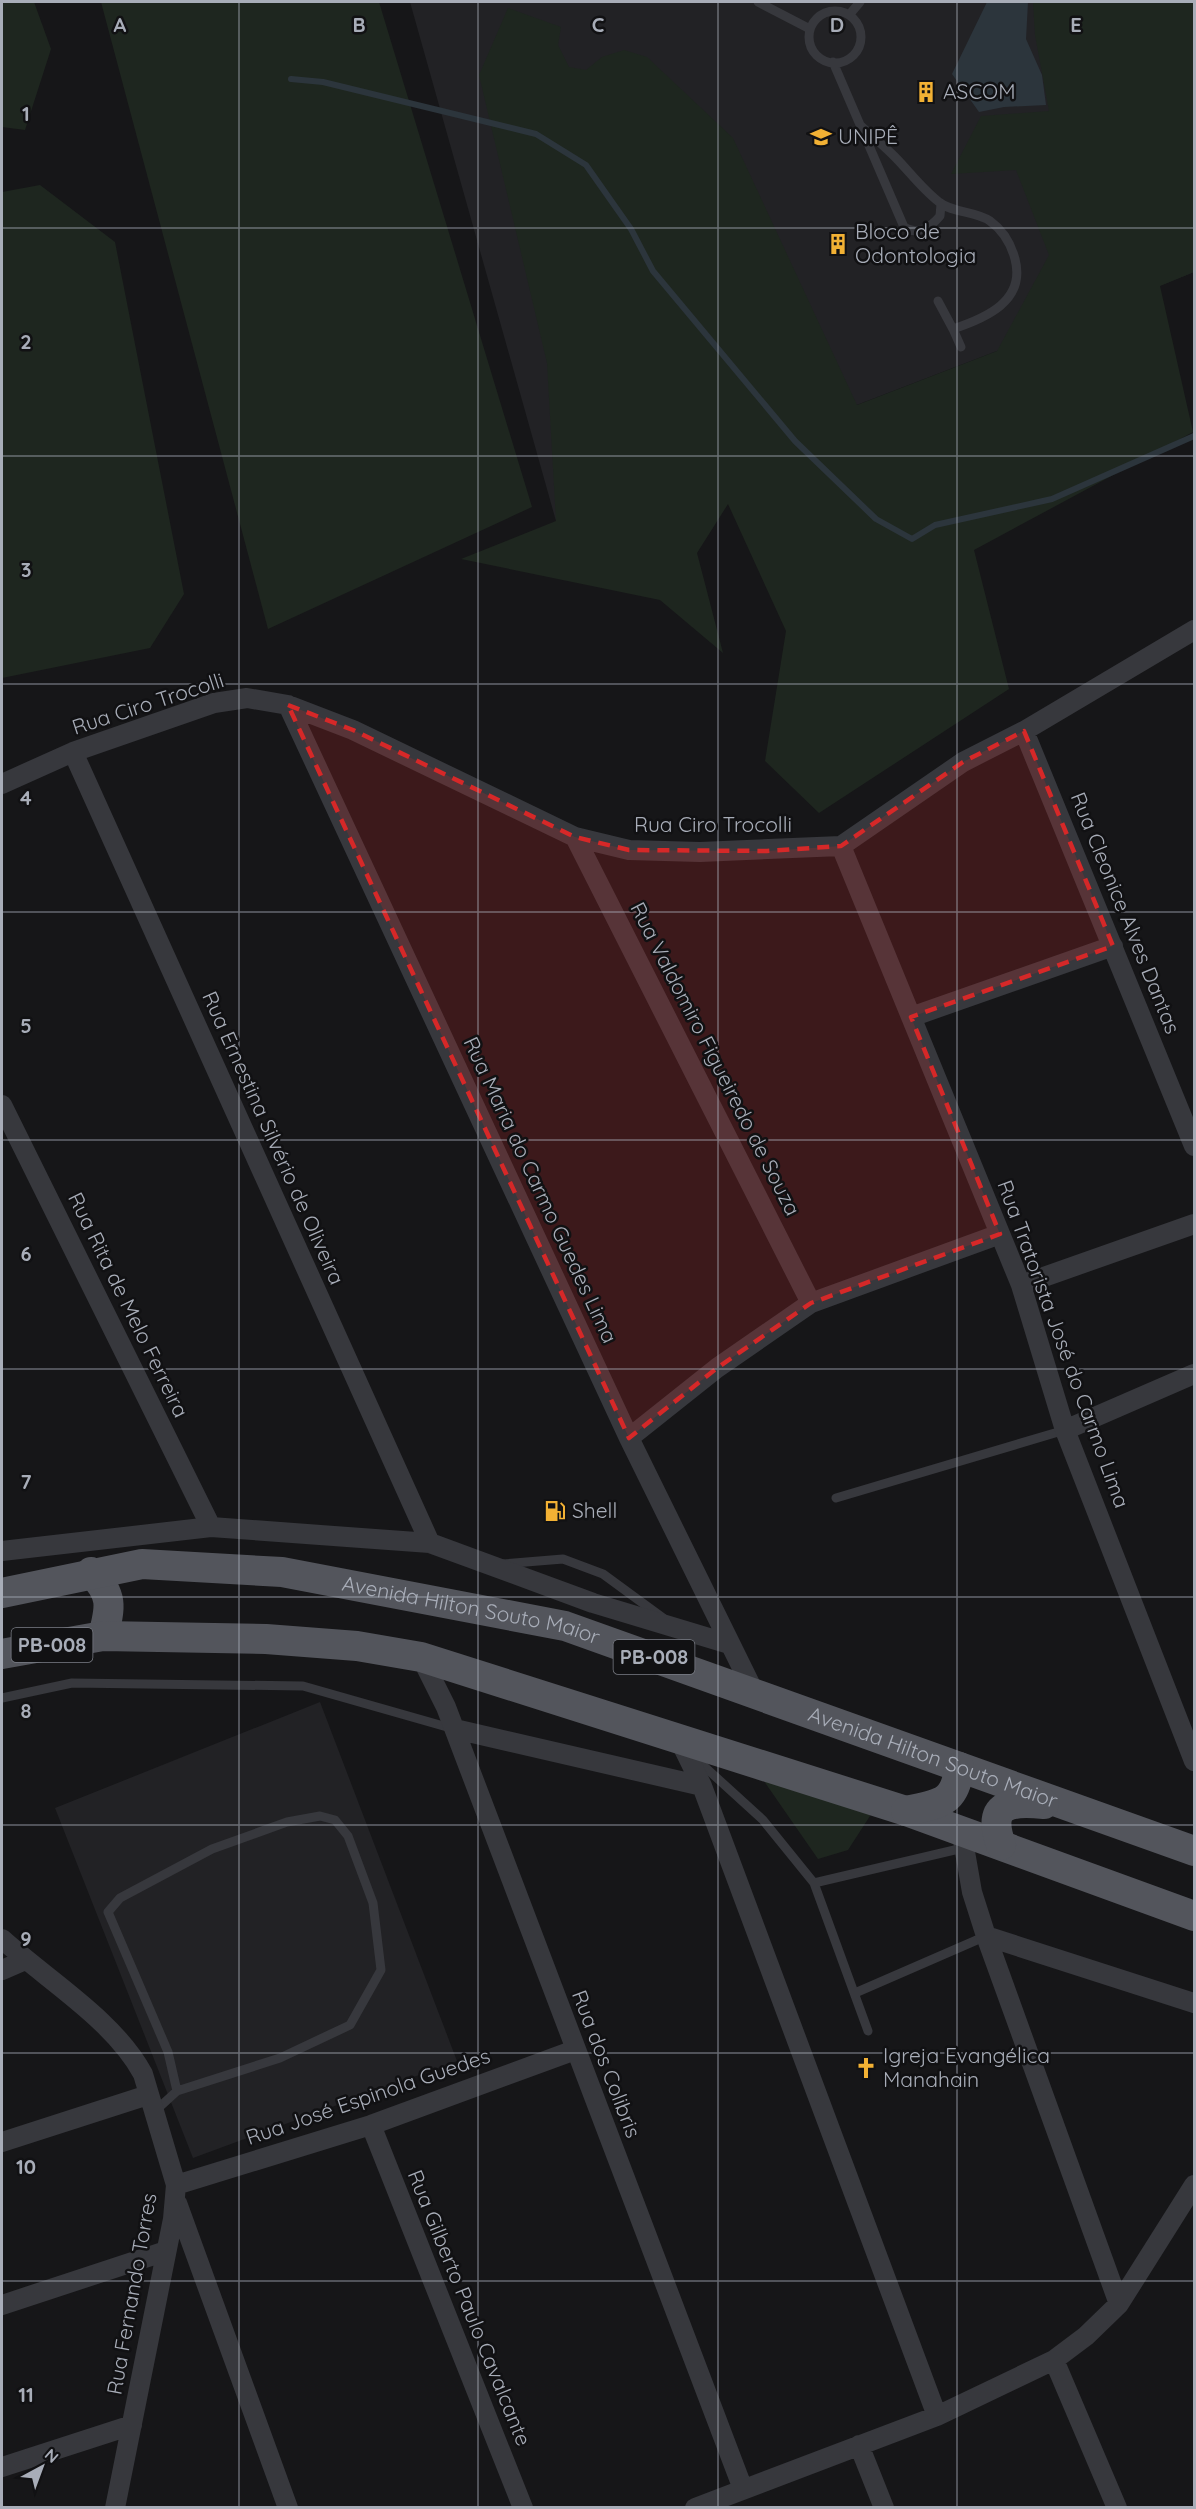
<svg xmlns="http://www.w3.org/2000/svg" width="1196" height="2509" font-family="Quicksand,sans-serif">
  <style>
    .built { fill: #222225 }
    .green { fill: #1e261f }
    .water { fill: #2c353c }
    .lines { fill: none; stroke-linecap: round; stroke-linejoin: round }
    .stream { stroke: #2c353c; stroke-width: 6 }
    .lane { stroke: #37383d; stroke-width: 9 }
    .street { stroke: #37383d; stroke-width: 20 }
    .primary { stroke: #53555c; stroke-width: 30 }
    .marked { fill: #d62828; fill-opacity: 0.2; stroke: #d62828; stroke-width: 4.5; stroke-dasharray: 12 8; stroke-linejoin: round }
    .grid { fill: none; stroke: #a8adb8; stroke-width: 1.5; stroke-opacity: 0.55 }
    .labels { text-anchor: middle; stroke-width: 5; stroke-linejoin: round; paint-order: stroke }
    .shield { fill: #111113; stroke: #7b7e86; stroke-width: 1.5 }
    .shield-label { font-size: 20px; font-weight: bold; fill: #a8adb8 }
    .poi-label { font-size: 21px; fill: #a8adb8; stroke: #111113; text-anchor: start }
    .street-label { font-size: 21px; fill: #a8adb8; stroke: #111113 }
    .grid-label { font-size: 20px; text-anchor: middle; font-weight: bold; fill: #a8adb8; stroke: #111113; stroke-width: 5; stroke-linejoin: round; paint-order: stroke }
  </style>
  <rect width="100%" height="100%" fill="#161618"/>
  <path class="built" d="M410,2H1194V272L997,351L556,521Z
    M320,1702L457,2061L193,2158L55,1808Z"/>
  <path class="green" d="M2,2H34L51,49L25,130L2,127Z
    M101,2H379L532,507L268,629Z
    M1033,2H1194V272L1160,286L1193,432L974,550L1009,689L819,813L765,761L786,631L728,504L697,553L723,653L660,600L461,559L556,521L547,363L479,75L508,8L561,27L558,45L569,67L586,70L602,57L624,50L647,57L733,138L857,405L997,351L1049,255L1016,170L951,174L981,116L1049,111L1035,35Z
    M40,185L115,242L184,594L150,648L2,678V192Z
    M743,1751L879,1802L848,1850L818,1859Z"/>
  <path class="water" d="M987,2H1028L1026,39L1042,75L1046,105L1004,107L979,112L952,74Z"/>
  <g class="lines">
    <path class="stream" d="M291,79L323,82L536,134L586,165L631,229L653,271L795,441L876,519L912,539L935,525L1052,499L1194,436"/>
    <path class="lane" d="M758,2L810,29
      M809 37a26 26 0 1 1 52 0a26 26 0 1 1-52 0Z
      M849,15L860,2
      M833,62L904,227C917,236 931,227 940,216L941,204
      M860,125C871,135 883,145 894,156C909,171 922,189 939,202C952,213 976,211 990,221C1004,231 1011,244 1015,259C1026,301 986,318 953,329L938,301
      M953,329L961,347
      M836,1498L1065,1430
      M503,1564L563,1559L603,1574L663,1618
      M2,1698L72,1683L303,1686L454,1729
      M695,1758L763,1820L814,1883L868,2031
      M814,1883L963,1848
      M855,1993L986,1936
      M154,2112L177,2091L280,2058L350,2025L381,1970L373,1903L348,1836L335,1820L320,1816L287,1822L212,1849L120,1898L108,1912L168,2052L177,2091"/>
    <path class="street" d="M288,705L629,1438L754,1692
      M1024,731L1194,1146
      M73,752L430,1543
      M2,784L73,752L214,703L247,698L288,705L353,730L575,837L629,850L700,852L841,846L963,762L1024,731L1194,630
      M575,837L811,1303
      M841,846L1021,1285L1065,1430L1194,1761
      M911,1017L1113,946
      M2,1105L211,1527
      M1021,1285L1194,1224
      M1065,1430L1194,1374
      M629,1438L717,1368L811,1303L1000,1234
      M2,1551L211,1527L430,1543L593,1603L729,1644
      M421,1657L446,1707L743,2489
      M455,1729L702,1786
      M679,1739L702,1786L937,2416
      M961,1829L972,1892L986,1936L1119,2304
      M986,1936L1194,2003
      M2,1939C47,1980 114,2020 143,2074L176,2185L173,2219L115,2508
      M2,1970L25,1960
      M371,2125L523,2508
      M2,2142L148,2095
      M176,2185L371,2125L575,2050
      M177,2203L288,2508
      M2,2305L166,2251
      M1054,2360L1117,2508
      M859,2445L884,2508
      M2,2467L132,2425
      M695,2508L937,2416L1054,2360L1086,2336L1119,2304L1194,2185"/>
    <g class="primary">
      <path d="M91,1572C113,1595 111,1606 103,1636"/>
      <path id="s1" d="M2,1593L142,1564L282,1572L565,1626L1194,1851"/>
      <path d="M2,1654L103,1636L266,1639L357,1646L421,1657L906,1811L1194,1916"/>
      <path d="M906,1811C938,1804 956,1804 959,1767"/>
      <path d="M1001,1845C986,1803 1010,1801 1044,1804"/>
    </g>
  </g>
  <path class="marked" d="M288,705L353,730L575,837L629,850L767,851L841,846L963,762L1024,731L1113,946L911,1017L1000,1234L811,1303L717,1368L629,1438Z"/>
  <path class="grid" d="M239,2V2508M478,2V2508M718,2V2508M957,2V2508M2,228H1194M2,456H1194M2,684H1194M2,912H1194M2,1140H1194M2,1369H1194M2,1597H1194M2,1825H1194M2,2053H1194M2,2281H1194"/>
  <defs>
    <symbol id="building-bare" viewBox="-9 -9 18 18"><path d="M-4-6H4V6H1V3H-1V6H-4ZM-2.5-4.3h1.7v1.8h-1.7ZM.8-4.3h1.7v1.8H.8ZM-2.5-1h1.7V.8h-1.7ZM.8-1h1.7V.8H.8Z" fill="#f2b134" stroke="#111113" stroke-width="2.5" paint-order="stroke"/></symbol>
    <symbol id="university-bare" viewBox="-9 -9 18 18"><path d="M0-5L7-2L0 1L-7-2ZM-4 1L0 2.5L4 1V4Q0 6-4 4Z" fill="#f2b134" stroke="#111113" stroke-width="2.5" paint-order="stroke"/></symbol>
    <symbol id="fuel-bare" viewBox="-9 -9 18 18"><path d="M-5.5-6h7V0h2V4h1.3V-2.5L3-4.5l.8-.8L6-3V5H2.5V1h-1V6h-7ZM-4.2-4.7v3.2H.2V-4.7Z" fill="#f2b134" stroke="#111113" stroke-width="2.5" paint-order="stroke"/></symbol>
    <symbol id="church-bare" viewBox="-9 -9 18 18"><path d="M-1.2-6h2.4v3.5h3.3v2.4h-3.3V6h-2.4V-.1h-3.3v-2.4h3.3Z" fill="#f2b134" stroke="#111113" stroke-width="2.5" paint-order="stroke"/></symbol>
  </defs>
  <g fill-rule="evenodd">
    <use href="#building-bare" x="911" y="77" width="30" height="30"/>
    <use href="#university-bare" x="806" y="122" width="30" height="30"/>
    <use href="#building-bare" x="823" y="229" width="30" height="30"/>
    <use href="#fuel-bare" x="540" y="1496" width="30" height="30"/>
    <use href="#church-bare" x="851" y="2053" width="30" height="30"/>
  </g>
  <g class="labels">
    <g class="shield">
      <rect x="11.5" y="1628" width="81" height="34" rx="4.5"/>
      <rect x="613.5" y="1640" width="81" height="34" rx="4.5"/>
    </g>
    <g class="shield-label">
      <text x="52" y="1652">PB-008</text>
      <text x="654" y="1664">PB-008</text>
    </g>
    <g class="poi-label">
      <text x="943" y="99">ASCOM</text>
      <text x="838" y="144">UNIPÊ</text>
      <text x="855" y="239">Bloco de<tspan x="855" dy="24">Odontologia</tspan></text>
      <text x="572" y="1518">Shell</text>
      <text x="883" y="2063">Igreja Evangélica<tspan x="883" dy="24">Manahain</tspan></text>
    </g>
    <g class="street-label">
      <text transform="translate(148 704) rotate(-18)" y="7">Rua Ciro Trocolli</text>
      <text x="713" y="832">Rua Ciro Trocolli</text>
      <text transform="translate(1125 913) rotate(68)" y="7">Rua Cleonice Alves Dantas</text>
      <text transform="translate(715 1059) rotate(63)" y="7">Rua Valdomiro Figueiredo de Souza</text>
      <text transform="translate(273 1138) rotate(66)" y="7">Rua Ernestina Silvério de Oliveira</text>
      <text transform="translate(540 1190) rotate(65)" y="7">Rua Maria do Carmo Guedes Lima</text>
      <text transform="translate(128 1305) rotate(64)" y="7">Rua Rita de Melo Ferreira</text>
      <text transform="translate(1063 1344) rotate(70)" y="7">Rua Tratorista José do Carmo Lima</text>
      <text dy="7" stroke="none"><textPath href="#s1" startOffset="476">Avenida Hilton Souto Maior</textPath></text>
      <text dy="7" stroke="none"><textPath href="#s1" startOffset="962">Avenida Hilton Souto Maior</textPath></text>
      <text transform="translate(606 2064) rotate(69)" y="7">Rua dos Colibris</text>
      <text transform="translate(368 2097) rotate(-19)" y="7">Rua José Espinola Guedes</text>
      <text transform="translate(132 2294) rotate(-80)" y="7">Rua Fernando Torres</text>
      <text transform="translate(469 2308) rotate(68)" y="7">Rua Gilberto Paulo Cavalcante</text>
    </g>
  </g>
  <g class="grid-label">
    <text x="120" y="32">A</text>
    <text x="359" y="32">B</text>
    <text x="598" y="32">C</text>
    <text x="837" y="32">D</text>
    <text x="1076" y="32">E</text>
    <text x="26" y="121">1</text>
    <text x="26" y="349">2</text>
    <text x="26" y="577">3</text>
    <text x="26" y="805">4</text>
    <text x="26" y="1033">5</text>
    <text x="26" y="1261">6</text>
    <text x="26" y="1489">7</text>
    <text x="26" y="1718">8</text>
    <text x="26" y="1946">9</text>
    <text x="26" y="2174">10</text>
    <text x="26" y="2402">11</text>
  </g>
  <rect width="1196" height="2509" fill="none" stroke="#a8adb8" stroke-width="6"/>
  <g transform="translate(42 2467) rotate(41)" stroke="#111113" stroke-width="4.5" paint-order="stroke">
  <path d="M0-4.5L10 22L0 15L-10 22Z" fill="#a8adb8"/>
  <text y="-9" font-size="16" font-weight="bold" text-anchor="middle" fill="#a8adb8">N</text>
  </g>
</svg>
